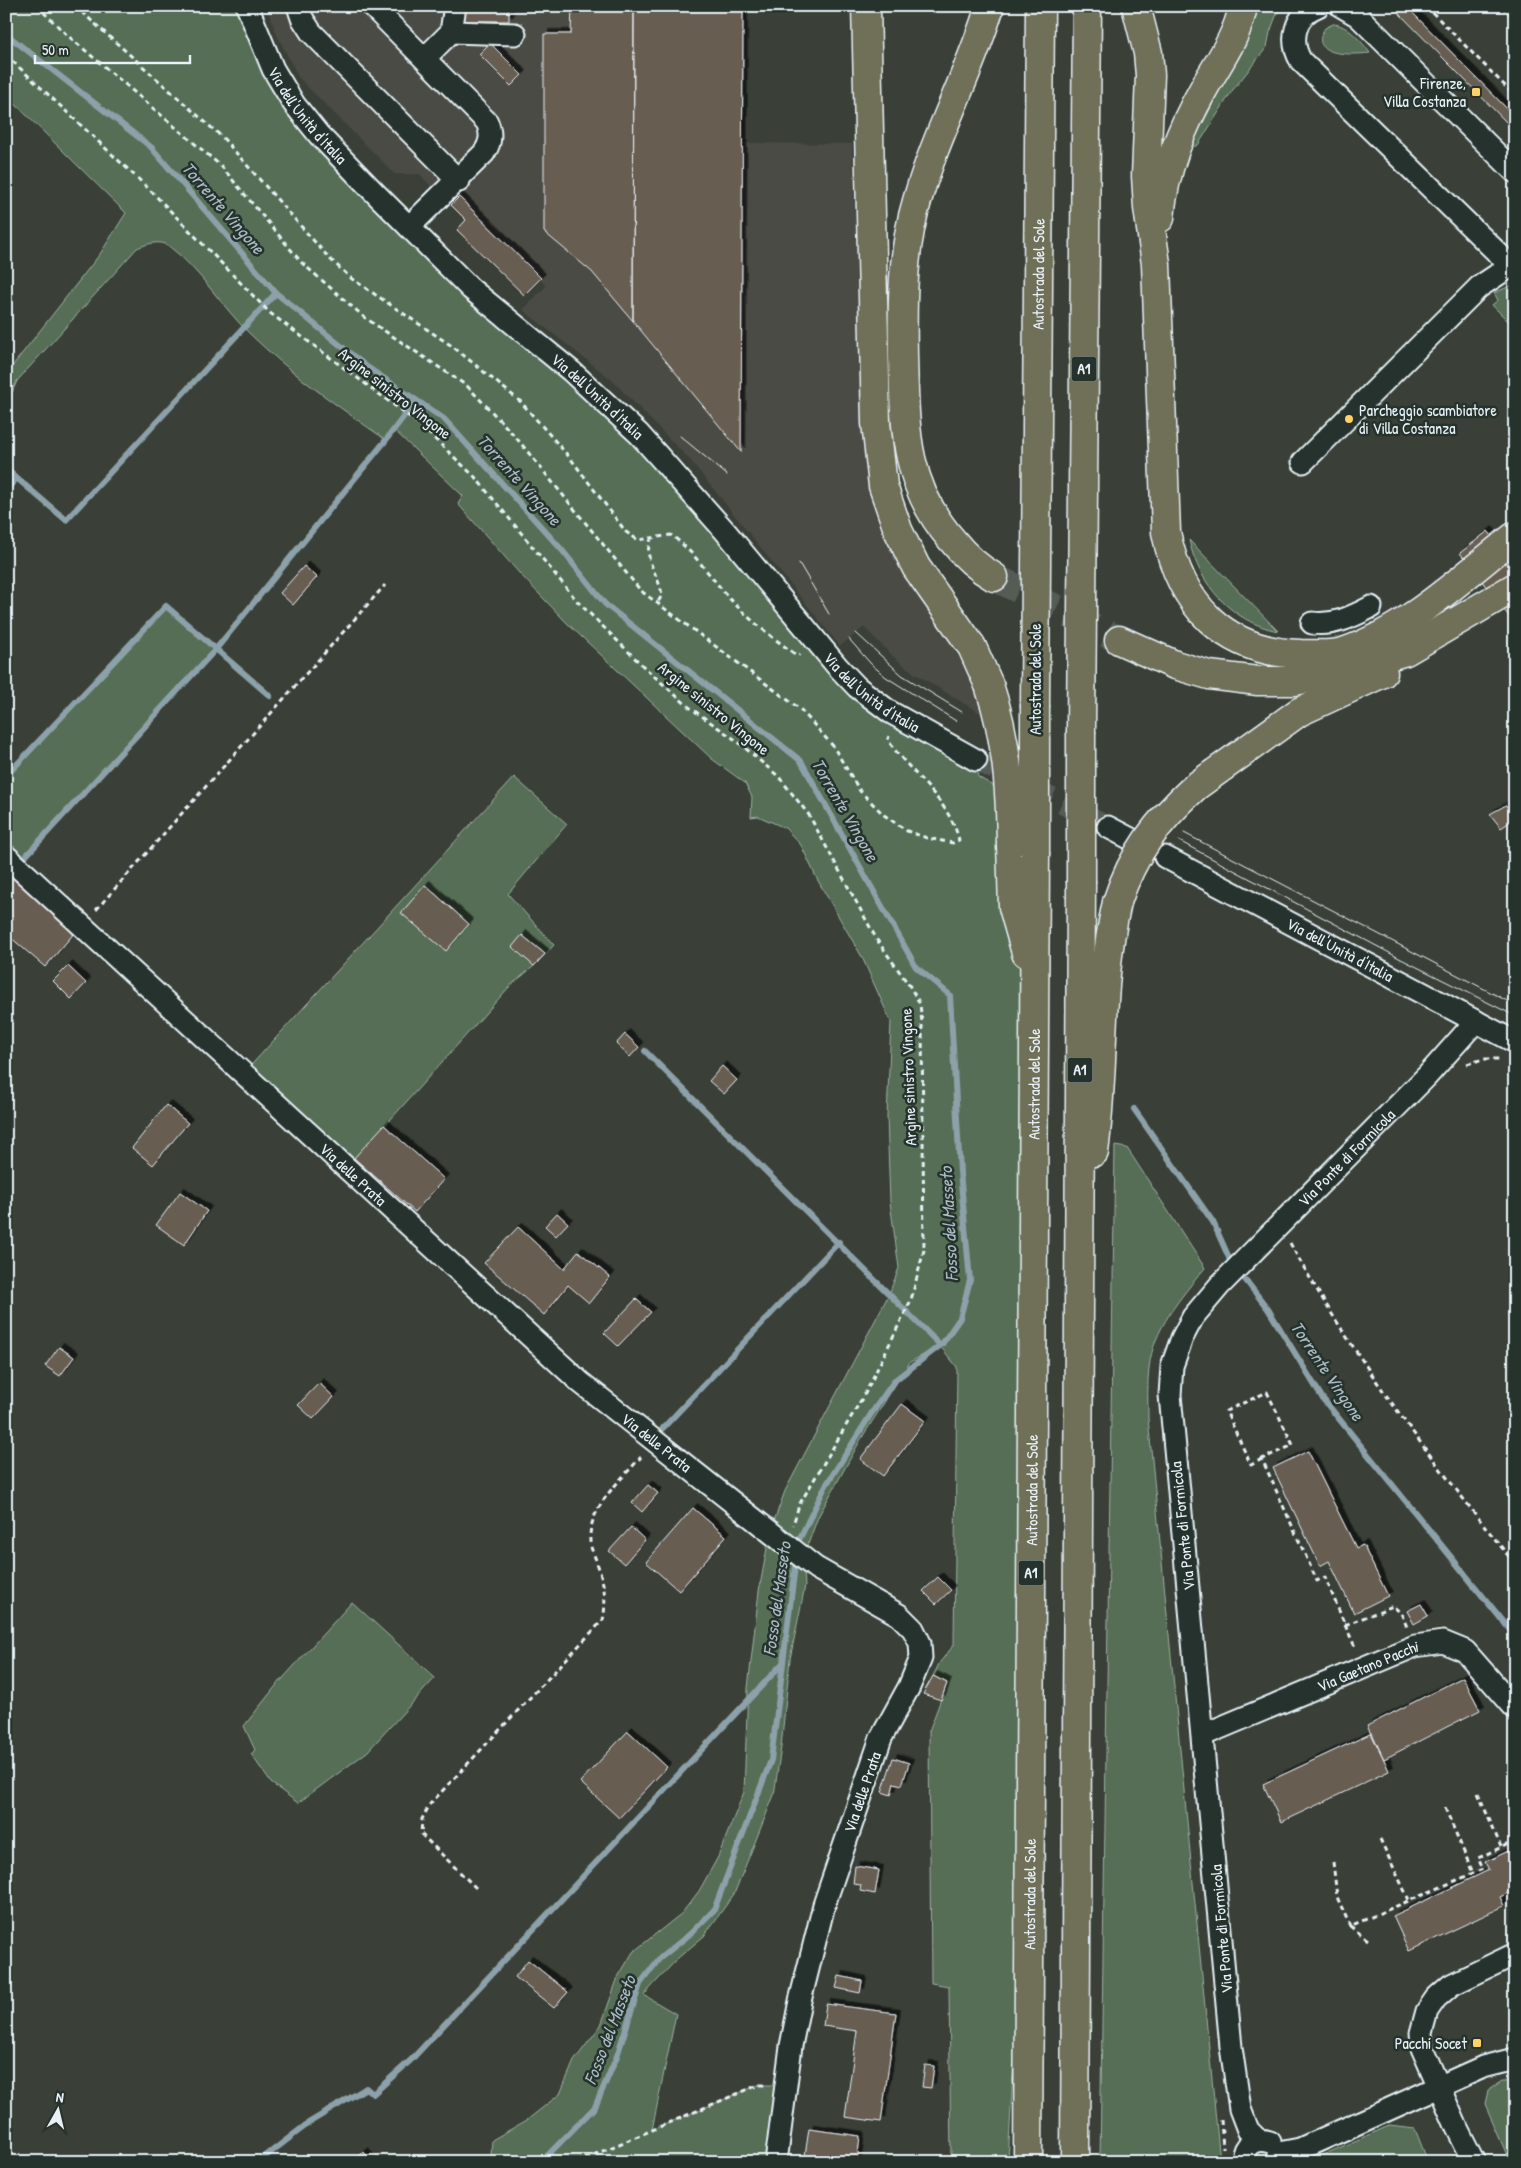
<svg xmlns="http://www.w3.org/2000/svg" width="1521" height="2168" font-family="'Patrick Hand',sans-serif">
  <style>
    .built { fill: #4b4c44 }
    .green { fill: #556e55; stroke: #9eb0a6 }
    .lines { fill: none; stroke-linecap: round; stroke-linejoin: round }
    .stream { stroke: #8ca1a9; stroke-width: 6 }
    .building { fill: #675d51; stroke: #e8f1f8; filter: url(#shadow) }
    .minor-tunnel { stroke: #545b55; stroke-width: 21; stroke-dasharray: 21 11; stroke-linecap: butt }
    .highway-tunnel { stroke: #545b55; stroke-width: 28; stroke-dasharray: 28 14; stroke-linecap: butt }
    .minor-casing { stroke: #e8f1f8; stroke-width: 25 }
    .highway-casing { stroke: #e8f1f8; stroke-width: 31 }
    .path { stroke: #e8f1f8; stroke-width: 3; stroke-dasharray: 5 4; stroke-linecap: butt }
    .minor { stroke: #26332d; stroke-width: 21 }
    .highway { stroke: #706f59; stroke-width: 28 }
    .tram { stroke: #e8f1f8; stroke-width: 1 }
    .highway-bridge-casing { stroke: #e8f1f8; stroke-width: 31; stroke-linecap: butt }
    .highway-bridge { stroke: #706f59; stroke-width: 28 }
    .poi-dot { fill: #ffd166; stroke: #26332d; stroke-width: 2 }
    .labels { text-anchor: middle; stroke-width: 5; stroke-linejoin: round; paint-order: stroke }
    .shield { fill: #26332d; stroke: #aeb8bb; stroke-width: 1 }
    .shield-label { font-size: 15px; font-weight: bold; fill: #e8f1f8 }
    .poi-label { font-size: 16px; fill: #e8f1f8; stroke: #26332d; text-anchor: end }
    .street-label { font-size: 16px; fill: #e8f1f8; stroke: #26332d }
    .water-label { font-size: 18px; font-style: italic; fill: #abbbc4; stroke: #26332d }
  </style>
  <defs>
    <filter id="shadow"><feDropShadow dx="4.5" dy="-4.5" stdDeviation="0" flood-color="#0009"/></filter>
  </defs>
  <rect width="100%" height="100%" fill="#3a4038"/>
  <filter id="ink" filterUnits="userSpaceOnUse"><feTurbulence type="fractalNoise" baseFrequency=".02" numOctaves="2"/><feDisplacementMap in="SourceGraphic" scale="10" xChannelSelector="R" yChannelSelector="G"/><feConvolveMatrix kernelMatrix="1 2 1 2 8 2 1 2 1" color-interpolation-filters="sRGB"/></filter>
  <g filter="url(#ink)">
    <path class="built" d="M266,6H739L738,143L852,144L864,454L868,484L875,514L888,546L902,573L946,635L970,677L980,703V713L914,673L895,658L864,627L840,646L691,461L611,379L523,310L546,286L540,279L524,295L457,230L466,220L441,197L420,174H395L299,78L277,35Z"/>
    <path class="green" d="M6,6H247L294,104L571,371L837,666L976,760L978,777L1010,795L1035,984L1030,1765L1008,2162H951L949,1986L931,1983L929,1731L947,1683L933,1676L940,1662L954,1645L957,1367L940,1346L910,1362L861,1439L818,1517L803,1558L805,1586L790,1659L781,1747L774,1795L734,1894L704,1936L678,1958L644,1995L676,2014L652,2130L758,2085H785L776,2162H494L491,2154L492,2140L527,2120L560,2094L574,2061L601,2025L618,1977L633,1952L682,1913L699,1891L718,1857L744,1792L748,1688L759,1591L770,1532L785,1491L889,1294L899,1268L890,1202L887,1116L891,1022L862,957L817,879L801,845L785,828L758,816L751,817L752,797L745,783L712,759L568,624L520,574L458,504L463,496L394,430L386,440C339,407 291,374 250,334C222,307 201,271 170,247C161,239 147,244 137,248L17,381L9,399L6,400V374L100,254L126,213L6,95Z
      M1257,6H1283L1276,16L1270,32L1267,47L1232,91L1198,145L1193,147L1192,144L1242,47Z
      M1333,24C1347,24 1362,42 1370,53C1353,55 1306,57 1325,28Z
      M1515,284V328L1492,305L1498,300L1494,293Z
      M1189,540L1278,631C1232,622 1199,585 1189,540Z
      M166,606L216,649L24,858L6,856V776Z
      M514,777L567,824L508,894L554,945L534,966L510,986L348,1167L244,1073Z
      M1115,1146L1127,1148L1205,1268C1181,1297 1153,1329 1149,1368C1147,1384 1148,1401 1148,1418L1220,2162H1100Z
      M352,1602L435,1678L367,1752L298,1803L271,1783L251,1754L255,1750L244,1726L275,1687Z
      M1503,2080H1515V2162H1510L1485,2105L1488,2090Z
      M1389,2126L1415,2129L1428,2162H1307Z"/>
    <g class="lines">
      <path class="stream" d="M6,34L151,147L276,293L367,367L444,419L562,550L605,604L801,761L916,967L950,995L960,1172L970,1280L960,1318L942,1344L895,1380L871,1414L825,1487L798,1542V1548
        M6,469L66,520L276,293
        M6,490L17,478
        M6,776L166,606L270,696
        M24,858L216,649L386,440L416,400
        M645,1051L940,1345
        M1134,1109L1213,1222L1230,1260L1268,1309L1323,1399L1515,1636
        M663,1428L839,1242
        M258,2162L310,2122L363,2090L366,2088L373,2094L411,2060L782,1664
        M541,2162L595,2107L617,2056L640,1984L659,1959L690,1934L714,1910L771,1760L796,1558"/>
    </g>
    <path class="building" d="M464,6H509V21H464Z
      M572,6H634L633,321L592,272L544,232V34H571Z
      M634,6H743L741,452L633,321Z
      M1392,6H1406L1515,117V131Z
      M490,43L522,75L511,86L479,54Z
      M459,197L541,278L524,295L457,230L466,220L451,205Z
      M1488,531L1515,565V624L1460,553Z
      M304,566L317,577L293,605L280,593Z
      M1506,805L1513,820L1501,828L1490,814Z
      M6,869L77,930L45,967L9,936L6,939Z
      M425,885L469,924L446,951L401,913Z
      M522,935L545,954L534,966L512,947Z
      M68,966L86,983L71,999L53,981Z
      M625,1034L639,1047L630,1057L616,1044Z
      M722,1066L737,1080L724,1094L709,1081Z
      M166,1105L188,1123L153,1165L132,1148Z
      M384,1125L444,1179L415,1212L354,1158Z
      M180,1192L207,1211L184,1245L156,1225Z
      M557,1213L568,1223L556,1236L545,1226Z
      M518,1227L564,1269L578,1251L610,1277L589,1303L568,1285L544,1315L484,1263Z
      M636,1299L651,1312L618,1346L604,1333Z
      M59,1347L74,1357L60,1376L45,1366Z
      M319,1383L334,1397L313,1419L298,1405Z
      M902,1404L925,1421L883,1476L860,1459Z
      M1308,1451L1356,1548L1363,1545L1388,1596L1354,1613L1329,1561L1320,1566L1273,1468Z
      M648,1485L658,1493L642,1512L632,1503Z
      M693,1508L726,1536L679,1591L646,1562Z
      M631,1527L645,1540L624,1564L609,1551Z
      M938,1577L951,1590L936,1604L923,1591Z
      M1421,1604L1428,1616L1414,1624L1407,1611Z
      M933,1676L947,1683L941,1700L923,1694Z
      M1463,1677L1480,1710L1384,1759L1367,1726Z
      M628,1731L667,1767L619,1818L580,1782Z
      M1372,1733L1389,1771L1281,1822L1263,1784Z
      M893,1758L909,1763L902,1785L894,1783L891,1795L882,1792Z
      M1515,1848V1889L1500,1897L1504,1906L1409,1951L1393,1916L1489,1870L1485,1862Z
      M855,1866L879,1870L875,1894L860,1891L861,1885L853,1884Z
      M528,1960L568,1992L554,2008L515,1977Z
      M839,1976L862,1981L860,1993L836,1988Z
      M826,2004L896,2013L881,2122L845,2117L857,2031L823,2026Z
      M925,2065L934,2066L931,2088L922,2087Z
      M809,2129L860,2136L857,2162H804Z
      M364,2152L371,2162H355L354,2160Z"/>
    <g class="lines">
      <path class="minor-tunnel" d="M976,760L1108,827"/>
      <path class="highway-tunnel" d="M994,577L1119,640"/>
      <defs>
        <g id="minor">
          <path id="s1" d="M247,6L273,69L294,104L319,135L374,192L471,289L571,371L639,434L725,531L837,666L857,687L890,712L976,760"/>
          <path d="M298,6L302,18L311,32L459,181"/>
          <path d="M372,6L487,122C492,134 491,143 484,153L409,227"/>
          <path d="M1318,6C1294,15 1289,41 1301,61L1510,265"/>
          <path d="M1341,6L1358,16L1515,172"/>
          <path d="M451,32L515,34"/>
          <path d="M425,58L451,32L455,6"/>
          <path d="M1303,462L1479,287L1515,263"/>
          <path d="M1312,623C1333,626 1352,617 1371,607"/>
          <path d="M1108,827L1131,839"/>
          <path id="s2" d="M6,856L580,1382L816,1568L899,1615L913,1629L920,1643L921,1658L909,1687L881,1738L824,1905L800,2001L791,2046L776,2162"/>
          <path id="s3" d="M1165,857L1515,1042"/>
          <path id="s4" d="M1203,1735L1415,1646L1443,1642L1465,1651L1515,1708"/>
          <path id="s5" d="M1258,2140L1248,2130L1240,2109L1231,2047L1170,1395L1172,1366L1182,1338L1193,1317L1220,1285L1427,1076L1476,1021"/>
          <path d="M1279,2153L1300,2149L1483,2067L1515,2059"/>
          <path d="M1244,2162C1242,2145 1255,2137 1270,2142"/>
          <path d="M1474,2162L1457,2128L1422,2048L1421,2033L1427,2011L1436,1998L1451,1985L1515,1954"/>
        </g>
        <g id="highway">
          <path d="M866,6L876,423L883,486L898,530L916,567L972,647L989,685"/>
          <path d="M990,6C970,73 936,134 917,201C902,251 902,304 903,355C905,425 903,484 952,540C964,555 978,568 994,577"/>
          <path d="M1136,6L1148,53L1150,75L1146,176L1148,208L1156,264L1166,532C1180,605 1224,652 1301,654C1315,654 1333,656 1346,651C1406,631 1465,575 1515,536"/>
          <path d="M1160,218C1164,170 1181,129 1204,88C1218,63 1238,36 1243,6"/>
          <path d="M1119,640L1175,665L1209,675L1258,681H1295L1316,677L1406,651L1515,587"/>
          <path id="s6" d="M1035,705L1040,6"/>
          <path d="M1081,731L1087,6"/>
          <path d="M1195,787L1299,712L1383,673"/>
          <path d="M1011,844L1013,907L1026,953"/>
          <path d="M1094,1152C1105,1069 1098,985 1117,902"/>
          <path id="s7" d="M1028,2162L1035,855"/>
          <path d="M1075,2162L1081,883"/>
        </g>
      </defs>
      <use href="#minor" class="minor-casing"/>
      <use href="#highway" class="highway-casing"/>
      <path class="path" d="M37,6L66,34L221,166L302,263L364,317L467,386L514,435L641,591L800,709L833,746L860,791L884,815L907,831L927,838L953,843L959,840C949,799 910,774 888,740L889,736
        M75,6L222,137L330,259L352,279L452,346L521,402L571,459L626,532L638,540L671,535C696,553 712,580 733,602C752,622 773,638 795,654L800,655
        M1426,6L1515,96
        M1502,6L1515,20
        M6,55L149,189L270,313L418,423L475,477L578,602L645,668L689,707L737,741L779,777L809,815L877,940L909,985L920,1004L922,1023L924,1250L911,1300L867,1390L799,1505L793,1525
        M652,537C641,558 659,574 662,595L658,602
        M96,910L385,585
        M1467,1064L1483,1059H1500
        M1290,1243C1353,1357 1433,1462 1515,1564
        M1262,1459L1251,1465L1226,1411L1267,1392L1293,1445L1262,1459L1317,1581L1325,1577L1345,1625L1393,1606L1401,1613L1407,1627
        M1345,1625L1356,1649
        M1478,1793L1501,1847
        M1445,1808L1473,1873
        M1380,1839L1409,1900
        M1333,1862L1337,1897L1350,1926
        M476,1888L421,1834L422,1819L430,1804L603,1620C607,1600 604,1582 597,1563C595,1556 590,1548 590,1541C588,1507 621,1480 641,1457
        M1368,1940L1350,1926L1483,1869L1478,1858L1515,1841
        M1221,2120L1223,2149
        M577,2162L758,2085H765"/>
      <use href="#minor" class="minor"/>
      <use href="#highway" class="highway"/>
      <path class="tram" d="M680,436L727,475
        M799,563L829,614
        M856,633L902,675L962,712
        M849,639L871,664L886,677L956,721
        M1184,833L1515,1005
        M1179,841L1401,959L1515,1016"/>
      <defs>
        <path id="highway-bridge" d="M989,685C1007,739 1010,787 1011,844
          M1035,855V705
          M1081,883V731
          M1117,902C1133,853 1157,822 1195,787"/>
      </defs>
      <use href="#highway-bridge" class="highway-bridge-casing"/>
      <use href="#highway-bridge" class="highway-bridge"/>
    </g>
  </g>
  <g class="poi-dot">
    <rect x="1471" y="87" width="10" height="10" rx="2.5"/>
    <circle cx="1349" cy="419" r="5"/>
    <rect x="1472" y="2038" width="10" height="10" rx="2.5"/>
  </g>
  <g class="labels">
    <g class="shield">
      <rect x="1071.5" y="356.5" width="25" height="25" rx="4"/>
      <rect x="1067.5" y="1057.5" width="25" height="25" rx="4"/>
      <rect x="1018.5" y="1560.5" width="25" height="25" rx="4"/>
    </g>
    <g class="shield-label">
      <text x="1084" y="374">A1</text>
      <text x="1080" y="1075">A1</text>
      <text x="1031" y="1578">A1</text>
    </g>
    <g class="poi-label">
      <text x="1466" y="89">Firenze,<tspan x="1466" dy="18">Villa Costanza</tspan></text>
      <text x="1359" y="416" text-anchor="start">Parcheggio scambiatore<tspan x="1359" dy="18">di Villa Costanza</tspan></text>
      <text x="1467" y="2049">Pacchi Socet</text>
    </g>
    <g class="street-label">
      <text dy="6" stroke="none"><textPath href="#s1" startOffset="126">Via dell'Unità d'Italia</textPath></text>
      <text dy="6" stroke="none"><textPath href="#s6" startOffset="431">Autostrada del Sole</textPath></text>
      <text transform="translate(395 393) rotate(38)" y="6">Argine sinistro Vingone</text>
      <text dy="6" stroke="none"><textPath href="#s1" startOffset="531">Via dell'Unità d'Italia</textPath></text>
      <text transform="translate(1035 679) rotate(-90)" y="6">Autostrada del Sole</text>
      <text dy="6" stroke="none"><textPath href="#s1" startOffset="936">Via dell'Unità d'Italia</textPath></text>
      <text transform="translate(714 708) rotate(39)" y="6">Argine sinistro Vingone</text>
      <text dy="6" stroke="none"><textPath href="#s3" startOffset="198">Via dell'Unità d'Italia</textPath></text>
      <text transform="translate(908 1077) rotate(-92)" y="6">Argine sinistro Vingone</text>
      <text dy="6" stroke="none"><textPath href="#s7" startOffset="1078">Autostrada del Sole</textPath></text>
      <text dy="6" stroke="none"><textPath href="#s5" startOffset="1058">Via Ponte di Formicola</textPath></text>
      <text dy="6" stroke="none"><textPath href="#s2" startOffset="471">Via delle Prata</textPath></text>
      <text dy="6" stroke="none"><textPath href="#s2" startOffset="876">Via delle Prata</textPath></text>
      <text dy="6" stroke="none"><textPath href="#s7" startOffset="672">Autostrada del Sole</textPath></text>
      <text transform="translate(1182 1526) rotate(-96)" y="6">Via Ponte di Formicola</text>
      <text dy="6" stroke="none"><textPath href="#s4" startOffset="179">Via Gaetano Pacchi</textPath></text>
      <text transform="translate(862 1792) rotate(-71)" y="6">Via delle Prata</text>
      <text dy="6" stroke="none"><textPath href="#s7" startOffset="268">Autostrada del Sole</textPath></text>
      <text transform="translate(1221 1929) rotate(-95)" y="6">Via Ponte di Formicola</text>
    </g>
    <g class="water-label">
      <text transform="translate(223 208) rotate(49)" y="6">Torrente Vingone</text>
      <text transform="translate(519 480) rotate(48)" y="6">Torrente Vingone</text>
      <text transform="translate(845 810) rotate(60)" y="6">Torrente Vingone</text>
      <text transform="translate(949 1224) rotate(-93)" y="6">Fosso del Masseto</text>
      <text transform="translate(1327 1371) rotate(56)" y="6">Torrente Vingone</text>
      <text transform="translate(777 1599) rotate(-82)" y="6">Fosso del Masseto</text>
      <text transform="translate(610 2030) rotate(-69)" y="6">Fosso del Masseto</text>
    </g>
  </g>
  <rect width="1521" height="2168" fill="none" stroke="#26332d" stroke-width="25"/>
  <rect x="12" y="12" width="1496" height="2143" fill="none" stroke="#e8f1f8" stroke-width="2" filter="url(#ink)"/>
  <g transform="translate(58 2110) rotate(8)" stroke="#26332d" stroke-width="4" paint-order="stroke">
  <path d="M0-4L9 19L0 12L-9 19Z" fill="#e8f1f8"/>
  <text y="-8" font-size="14" font-weight="bold" text-anchor="middle" fill="#e8f1f8">N</text>
  </g>
  <path d="M35 55v8h155v-8" fill="none" stroke="#e8f1f8" stroke-width="2.5"/>
  <text x="42" y="55" font-size="15" fill="#e8f1f8" stroke="#26332d" stroke-width="4" paint-order="stroke">50 m</text>
</svg>
